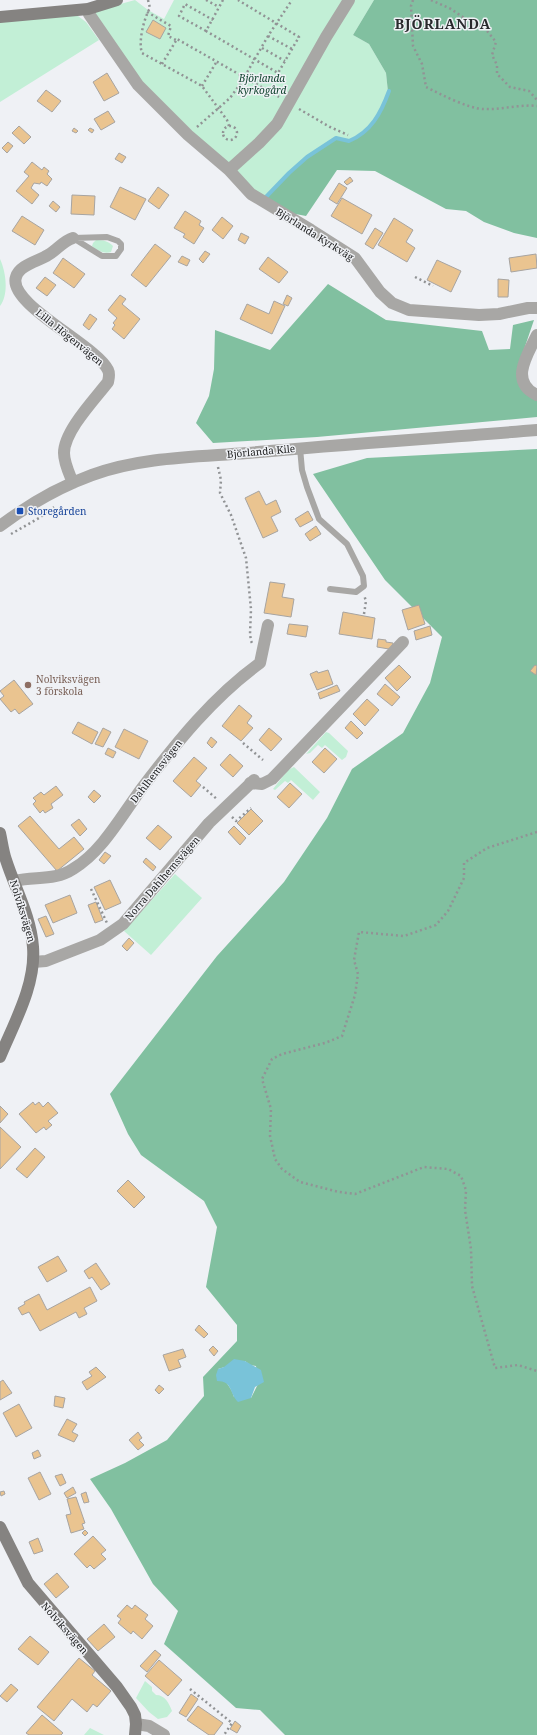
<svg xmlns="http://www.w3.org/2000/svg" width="537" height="1735" font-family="'Noto Serif',serif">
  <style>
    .green { fill: #c2efd6 }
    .forest { fill: #81c0a0; fill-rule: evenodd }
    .water { fill: #79c3d9 }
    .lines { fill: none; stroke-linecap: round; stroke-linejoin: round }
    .stream { stroke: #79c3d9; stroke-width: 4 }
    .building { fill: #eac490; stroke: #a7a4a1 }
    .path { stroke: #919395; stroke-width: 2.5; stroke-dasharray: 2 3; stroke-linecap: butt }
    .lane { stroke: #a8a7a5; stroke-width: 6 }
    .street { stroke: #a8a7a5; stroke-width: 12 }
    .secondary { stroke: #858381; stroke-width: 12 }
    .transit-dot { fill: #1a4fb4; stroke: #eff1f5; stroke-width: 1.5 }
    .education-dot { fill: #8d6e63; stroke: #eff1f5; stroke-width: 1.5 }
    .labels { text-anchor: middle; stroke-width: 3; stroke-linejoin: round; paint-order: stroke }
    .park-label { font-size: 10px; font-style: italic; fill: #0f432d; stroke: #eff1f5 }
    .street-label { font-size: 10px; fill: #1b1c1d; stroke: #eff1f5 }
    .transit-label { font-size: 10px; fill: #164399; stroke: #eff1f5; text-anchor: start }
    .education-label { font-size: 10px; fill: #785e54; stroke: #eff1f5; text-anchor: start }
    .district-label { font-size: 14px; font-weight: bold; letter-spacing: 1px; fill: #28292c; stroke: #eff1f5 }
  </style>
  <rect width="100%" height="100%" fill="#eff1f5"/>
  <path class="green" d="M135,0L148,10L164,19L174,0H374L353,35L369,44L386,73L388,92L381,110L371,125L361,135L349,141L336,137L311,153L263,198L137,79L95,15V11Z
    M74,13L86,22L99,40L0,102V19Z
    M96,240C104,240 108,241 113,246L111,252C104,254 98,251 92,246L93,243Z
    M0,259C6,272 9,294 0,306Z
    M326,732L329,733L348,751L346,757L342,760L325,745L322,748L318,745L310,753L306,754Z
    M294,767L320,792L313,800L291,780L288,783L285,781L275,790L273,789L288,770Z
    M175,874L202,898L151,955L124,931Z
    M145,1681L152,1687V1691L156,1695C165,1695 169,1703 172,1711L167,1717L158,1719L149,1712L136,1698Z
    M90,1728L104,1735H84Z"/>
  <path class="forest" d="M374,0H537V238L514,233L484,222L466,211L446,209L375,171L337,170L306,216L285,212L263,198L311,153L336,137L349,141L361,135L371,125L381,110L388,92L386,73L369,44L353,35Z
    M328,284L386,320L482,331L489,350L510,349L513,325L534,320L518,367L537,399V417L317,437L213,443L196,423L209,396L214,369L215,330L270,350Z
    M537,449V1735H285L260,1710L236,1708L164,1644L178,1611L153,1584L111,1509L90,1479L125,1463L167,1440L204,1396L203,1377L237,1341V1325L206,1287L217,1227L204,1201L141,1155L128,1134L110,1094L217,956L284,882L327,818L352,769L403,733L430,683L442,637L385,580L313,474L367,458ZM245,1361L250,1365L256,1366L258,1384L251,1398L234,1397C231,1386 223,1380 218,1369Z"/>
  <path class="water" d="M234,1359L245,1361L261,1370L264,1382L255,1387L251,1398L238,1402C229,1393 233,1381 217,1381L216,1375L218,1369L224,1367Z"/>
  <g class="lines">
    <path class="stream" d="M265,198L289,173L307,157L336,138L349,141C371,132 381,113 389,91"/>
  </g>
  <path class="building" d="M153,20L166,28L160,39L146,32Z
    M107,73L119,93L104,101L93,82Z
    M46,90L61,101L52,112L37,101Z
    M108,111L115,122L101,130L94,119Z
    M19,126L31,137L24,144L12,133Z
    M74,128L78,131L76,133L72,131Z
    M90,128L94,130L92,133L88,130Z
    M8,142L13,146L7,153L2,148Z
    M119,153L126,157L122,163L115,159Z
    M32,162L42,170L44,167L49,171L47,174L52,179L47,186L41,182L40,184L34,183L31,188L39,195L32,204L16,191L29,176L24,172Z
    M350,177L353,181L347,185L344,182Z
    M339,183L347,188L337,204L329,199Z
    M120,187L146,199L135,220L110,207Z
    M158,187L169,195L159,209L148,201Z
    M72,195L95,196L94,215L71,214Z
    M342,198L372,215L362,234L331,216Z
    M53,201L60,207L56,212L49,206Z
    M185,211L201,221L199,225L204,228L194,244L183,237L185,234L174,228Z
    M22,216L44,230L35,245L12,231Z
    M222,217L233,226L223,239L212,230Z
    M394,218L413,230L406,242L415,248L407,262L378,245Z
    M375,228L383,233L373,249L365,244Z
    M241,233L249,237L245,244L238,240Z
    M155,244L171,256L146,287L131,275Z
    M205,251L210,254L203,263L199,259Z
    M536,254L537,268L511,272L509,258Z
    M182,256L190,260L187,266L178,262Z
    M268,257L288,272L279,283L259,269Z
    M63,258L85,274L74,288L53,273Z
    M437,260L461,271L451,292L427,280Z
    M45,277L56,285L47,296L36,288Z
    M498,279L509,280L508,297H498Z
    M120,295L126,299L122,304L140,319L124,339L112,329L115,325L113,323L117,318L108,310Z
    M287,295L292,298L288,306L283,304Z
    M274,301L285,306L272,334L240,319L247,304L269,314Z
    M90,314L97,319L89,330L83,325Z
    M259,491L266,505L276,500L281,512L271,517L278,531L263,538L245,498Z
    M308,511L313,520L300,527L295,519Z
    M316,526L321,534L310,541L305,534Z
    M270,582L285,584L282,597L294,599L291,617L264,613Z
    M419,605L425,624L408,630L402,610Z
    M343,612L375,618L372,639L339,634Z
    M289,624L308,626L306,637L287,634Z
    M430,626L432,635L416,640L414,631Z
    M378,639L386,640V642L393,643V644L389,649L377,647Z
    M399,665L411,677L397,691L385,678Z
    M535,665L537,666L536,675L530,671Z
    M328,670L333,684L317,690L310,674L317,671L318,673Z
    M14,680L33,704L19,714L15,709L11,712L0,699L4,696L0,691Z
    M385,684L400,697L392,706L377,694Z
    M337,685L340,691L320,699L318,693Z
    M367,699L379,710L365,726L353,714Z
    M239,705L252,716L247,723L253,728L241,741L222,726Z
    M351,721L363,733L357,739L345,728Z
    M78,722L98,732L92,744L72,733Z
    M103,728L111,732L103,747L95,744Z
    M269,728L282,739L271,751L259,740Z
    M124,729L148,741L139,759L115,747Z
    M211,737L217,742L212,748L207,743Z
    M108,748L116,752L113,758L105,754Z
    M325,748L337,759L324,773L312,762Z
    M230,754L243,766L233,777L220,765Z
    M194,757L207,768L196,781L201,785L191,797L173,781Z
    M290,783L302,794L289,808L277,797Z
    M56,786L63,795L51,804L53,808L45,813L43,810L40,813L33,804L36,801L33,798L41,792L44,795Z
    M94,790L101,796L94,803L88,797Z
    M251,809L263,821L249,835L237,823Z
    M30,816L59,849L74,837L84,849L57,871L18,826Z
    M79,819L87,829L80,836L71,825Z
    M158,825L172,837L160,850L146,838Z
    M234,826L246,838L240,845L228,832Z
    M105,852L111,856L104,864L99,860Z
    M146,858L156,867L153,871L143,862Z
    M110,880L121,903L105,910L94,887Z
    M70,895L77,913L53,923L45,905Z
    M96,902L103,920L95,923L88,905Z
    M46,916L54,934L46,937L38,919Z
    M129,938L134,943L127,951L122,946Z
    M33,1102L35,1105L39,1102L43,1107L48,1102L58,1113L48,1121L52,1125L46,1130L44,1127L36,1133L19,1114Z
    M0,1106L8,1114L0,1123Z
    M0,1127L21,1147L0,1169Z
    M35,1148L45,1157L27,1178L16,1169Z
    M128,1180L145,1197L134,1208L117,1191Z
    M58,1256L67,1271L47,1282L38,1267Z
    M96,1263L110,1284L101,1290L92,1277L89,1279L84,1271Z
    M90,1287L97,1301L84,1308L87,1314L79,1318L76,1312L40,1331L29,1312L22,1315L18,1308L25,1304L24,1302L39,1294L47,1310Z
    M199,1325L208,1334L204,1338L195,1330Z
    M213,1346L218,1351L214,1356L209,1350Z
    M183,1349L186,1357L178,1360L181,1367L169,1371L163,1355Z
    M96,1367L106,1377L87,1390L82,1382L92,1376L89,1372Z
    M3,1380L12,1393L0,1400V1382Z
    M159,1385L164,1389L159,1394L155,1390Z
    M55,1396L65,1398L63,1408L54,1406Z
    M19,1404L32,1428L16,1437L3,1413Z
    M67,1419L77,1424L72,1432L78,1435L74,1442L58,1435Z
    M138,1432L142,1438L139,1440L144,1445L138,1450L129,1440Z
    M38,1450L41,1456L34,1459L32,1453Z
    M40,1472L51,1494L39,1500L28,1478Z
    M62,1474L66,1483L60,1486L55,1476Z
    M73,1487L76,1493L67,1498L64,1493Z
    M4,1491L5,1494L1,1496L0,1492Z
    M86,1492L89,1502L84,1503L81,1494Z
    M76,1497L85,1523L82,1524L84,1529L71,1533L66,1515L71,1514L67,1499Z
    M85,1530L88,1533L85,1536L82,1533Z
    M93,1536L106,1550L101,1554L106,1559L94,1569L90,1565L87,1568L74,1554Z
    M38,1538L43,1551L34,1554L29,1542Z
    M57,1573L69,1587L56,1598L44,1584Z
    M127,1605L132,1609L135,1605L148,1615L145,1619L153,1626L142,1639L133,1631L131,1634L118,1623L121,1619L117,1616Z
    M104,1624L115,1637L98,1651L87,1639Z
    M30,1636L49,1652L38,1665L18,1649Z
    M155,1650L161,1655L147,1672L140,1666Z
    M79,1658L95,1671L92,1675L111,1691L97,1707L93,1704L87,1712L72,1699L54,1721L37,1707Z
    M159,1660L182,1680L168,1696L145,1676Z
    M11,1684L18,1690L7,1702L0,1696Z
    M191,1694L198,1699L186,1717L179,1713Z
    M198,1706L223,1723L214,1735H209L187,1720Z
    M42,1715L63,1733L61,1735H29L26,1733Z
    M235,1721L241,1726L237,1733L230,1729Z"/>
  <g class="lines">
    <path class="path" d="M148,0L150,8C144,18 138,42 142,53L202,86L227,120L229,126
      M206,0L219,7
      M223,0L206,31L278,73L299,37L238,0
      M413,0L411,6L413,46L422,64L426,87C440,94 469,109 484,109C502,110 519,104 537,106
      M431,0L451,9L470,22L483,26L496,42L492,55L497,65V74L510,87L529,91L537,100
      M147,12L171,26L168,36L176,40
      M206,31L179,16L185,4L213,20
      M268,36L292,49
      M262,48L285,61
      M162,64L177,39L279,97
      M202,86L217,61
      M299,109L330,127L348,135
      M223 133a7 7 0 1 1 14 0a7 7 0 1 1-14 0Z
      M197,127L230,98L241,83L268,36L292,0
      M415,277L433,286
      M218,467L221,480L220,493L231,515L246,558L251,609L250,634L251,641L252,643
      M11,534L39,518L54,507
      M364,614L366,601L364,595
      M243,743L263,760
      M203,787L218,800
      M232,817L236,821L251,808
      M537,832L487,848L464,863V878L448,911L436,925L404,936L359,932L354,960L358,974L355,995L342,1036L325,1043L282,1054L272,1059L262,1079L271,1109L270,1136L275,1159L282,1169L300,1182L339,1192L355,1194L424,1167L448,1169L461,1176L466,1190L465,1210L471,1249L472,1286L495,1368L518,1365L537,1371
      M91,889L107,923
      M190,1689L232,1723L224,1735"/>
    <path class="lane" d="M107,237L118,241L121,244V249L116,256H102L73,238Z
      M300,448L302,470L307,487L319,519L347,544L363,576L364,586L356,592L330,589"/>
    <path class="street" d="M88,9L89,14L138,85L188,135L229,170L251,194L311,230L355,258L380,292L392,303L409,310L479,315L499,314L528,308H537
      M229,170L259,143L277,124L326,37L349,0
      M537,335C527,355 509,382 537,395
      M73,483C69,473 64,463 64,453C64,431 95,399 108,382C109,377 110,374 108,370C96,345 7,304 16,277C19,265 39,261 48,255C57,250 63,241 73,238
      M0,526C28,505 59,487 92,475C141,457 196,457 247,453C344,444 441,438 537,430
      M250,783L262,784L272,779L403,642
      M15,881C34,876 55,881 73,869C102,852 122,815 142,788C177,742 213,697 260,663L268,625
      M33,962L46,961L100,940L123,924L209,823L254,780
      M136,1724L149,1726L164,1735"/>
    <path class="secondary" d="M0,17L88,9L117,0
      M0,833C2,842 3,851 6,860C15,888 31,917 33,947C36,985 14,1023 0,1057
      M0,1527L28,1583L117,1687L131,1707L135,1715L136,1724L135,1735"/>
  </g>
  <rect class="transit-dot" x="16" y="507" width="8" height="8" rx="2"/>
  <circle class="education-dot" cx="28" cy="685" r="4"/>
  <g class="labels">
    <g class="park-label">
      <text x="262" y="82">Björlanda<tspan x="262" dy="12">kyrkogård</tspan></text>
    </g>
    <g class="street-label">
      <text transform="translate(315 234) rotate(32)" y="4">Björlanda Kyrkväg</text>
      <text transform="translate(70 337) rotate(39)" y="4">Lilla Högenvägen</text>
      <text transform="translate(261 451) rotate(-5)" y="4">Björlanda Kile</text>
      <text transform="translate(156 771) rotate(-52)" y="4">Dahlhemsvägen</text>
      <text transform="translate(162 878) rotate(-49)" y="4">Norra Dahlhemsvägen</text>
      <text transform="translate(23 911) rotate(73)" y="4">Nolviksvägen</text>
      <text transform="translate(65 1628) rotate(49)" y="4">Nolviksvägen</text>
    </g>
    <g class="transit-label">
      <text x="28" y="515">Storegården</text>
    </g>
    <g class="education-label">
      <text x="36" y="683">Nolviksvägen<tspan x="36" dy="12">3 förskola</tspan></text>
    </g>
    <g class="district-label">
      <text x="443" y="29">BJÖRLANDA</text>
    </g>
  </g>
</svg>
